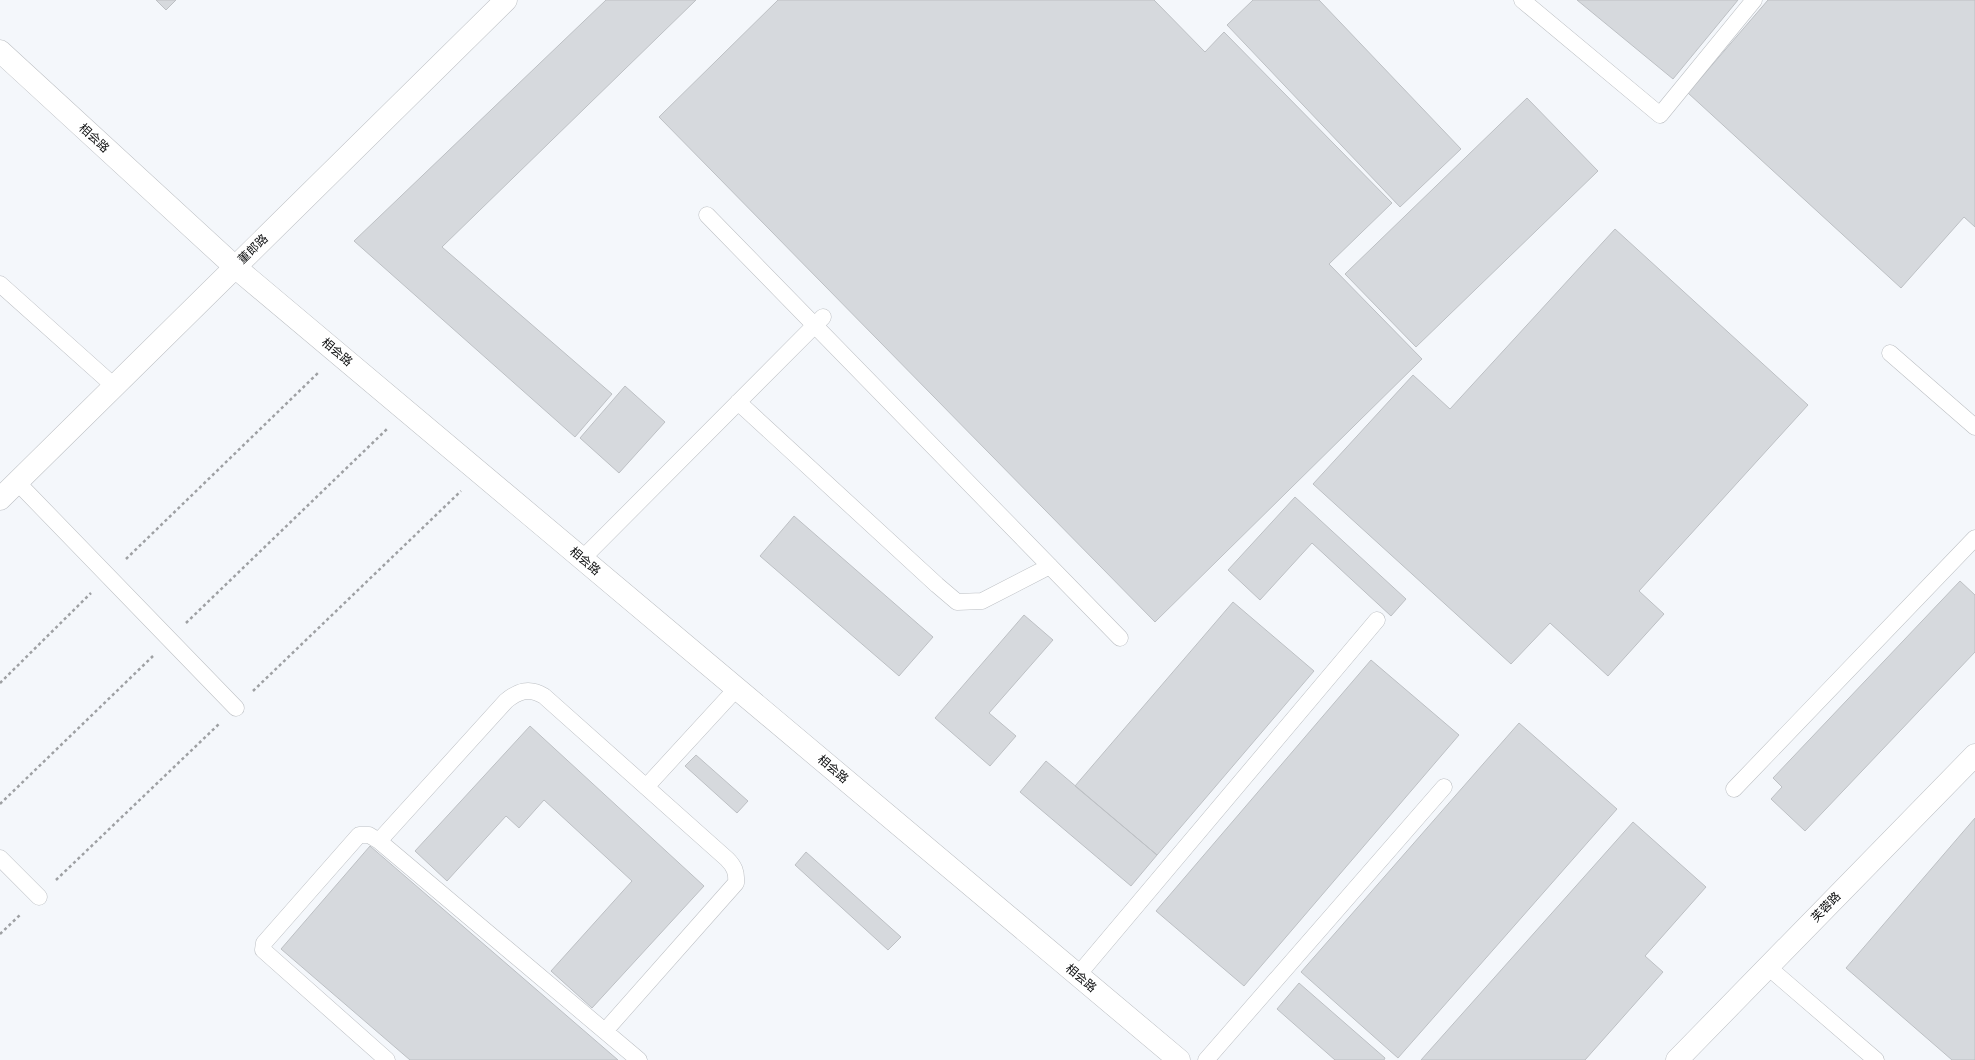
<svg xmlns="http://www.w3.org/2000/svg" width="1975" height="1060" font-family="'Playfair Display','Noto Sans SC',serif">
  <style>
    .building { fill: #d6d9dd; stroke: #bdc0c4 }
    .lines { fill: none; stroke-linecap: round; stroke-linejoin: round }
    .lane-casing { stroke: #bcbfc3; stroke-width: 17 }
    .secondary-casing { stroke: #bcbfc3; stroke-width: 23 }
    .path { stroke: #9ea0a3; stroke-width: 2.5; stroke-dasharray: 3 3; stroke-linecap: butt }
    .lane { stroke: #fff; stroke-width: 16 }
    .secondary { stroke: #fff; stroke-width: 22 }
    .labels { text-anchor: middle; stroke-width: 3.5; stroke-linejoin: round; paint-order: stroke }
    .street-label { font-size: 12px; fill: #0f1011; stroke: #fff }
  </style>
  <rect width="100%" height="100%" fill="#f4f7fb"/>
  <path class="building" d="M156,0H176L166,10Z
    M606,0H696L442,247L612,394L575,437L354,241Z
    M778,0H1154L1205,52L1224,32L1392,203L1329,264L1422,359L1155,622L659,117Z
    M1253,0H1319L1461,149L1400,207L1227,25Z
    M1577,0H1738L1673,79Z
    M1768,0H1975V227L1964,217L1901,288L1688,93Z
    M1527,98L1598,171L1416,347L1345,274Z
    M1615,229L1808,405L1639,591L1664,614L1608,676L1550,623L1511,664L1313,484L1413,375L1450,409Z
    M625,386L665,422L619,473L580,438Z
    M1295,497L1406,599L1391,616L1312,543L1260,600L1228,570Z
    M794,516L933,637L899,676L760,556Z
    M1960,581L1975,595V652L1805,831L1771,799L1782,787L1773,778Z
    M1233,602L1314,671L1157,855L1075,786Z
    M1024,615L1053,640L989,713L1016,736L990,766L935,718Z
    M1371,660L1459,735L1244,986L1156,911Z
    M1519,723L1617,809L1398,1058L1301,972Z
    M530,726L704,886L592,1008L551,971L632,881L544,800L519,828L506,816L447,881L415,851Z
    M696,755L748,801L737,813L685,766Z
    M1046,761L1157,855L1131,886L1020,792Z
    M1975,818V1060H1952L1846,968Z
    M1633,822L1706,887L1645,956L1663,972L1585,1060H1421Z
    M370,846L618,1060H410L281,949Z
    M806,852L901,937L888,950L795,865Z
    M1299,983L1385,1058L1384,1060H1335L1277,1009Z"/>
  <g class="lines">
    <defs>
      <path id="lane" d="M1522,0L1660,115L1754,0
        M707,215L1120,638
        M0,284L114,386
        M1890,353L1975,427
        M738,402L937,585L957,602L982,601L1050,566
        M17,482L236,708
        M582,559L823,317
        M646,787L737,688
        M1734,789L1975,538
        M379,841L506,701C518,691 529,687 544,696L727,859C734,866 737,872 736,883L605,1031
        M0,858L39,897
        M1768,967L1876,1060
        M1078,975L1377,620
        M387,1060L263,950L264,943L359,835H369L379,841L639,1060
        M1206,1060L1444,787"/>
      <path id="secondary" d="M0,51L235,267L1179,1060
        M0,499L506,0
        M1677,1060L1975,755"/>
    </defs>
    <use href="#lane" class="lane-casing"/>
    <use href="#secondary" class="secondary-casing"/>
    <path class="path" d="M126,559L319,372
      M186,623L387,429
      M0,683L91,593
      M253,691L461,491
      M0,804L153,656
      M56,880L219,724
      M0,934L21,914"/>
    <use href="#lane" class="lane"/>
    <use href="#secondary" class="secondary"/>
  </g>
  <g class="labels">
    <g class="street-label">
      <text transform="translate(94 138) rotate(43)" y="4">相会路</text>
      <text transform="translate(253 249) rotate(-44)" y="4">董郎路</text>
      <text transform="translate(337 352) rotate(40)" y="4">相会路</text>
      <text transform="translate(585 561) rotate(40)" y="4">相会路</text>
      <text transform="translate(833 769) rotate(40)" y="4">相会路</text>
      <text transform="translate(1826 907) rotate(-46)" y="4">芙蓉路</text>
      <text transform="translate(1081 978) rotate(40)" y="4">相会路</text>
    </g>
  </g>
</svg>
